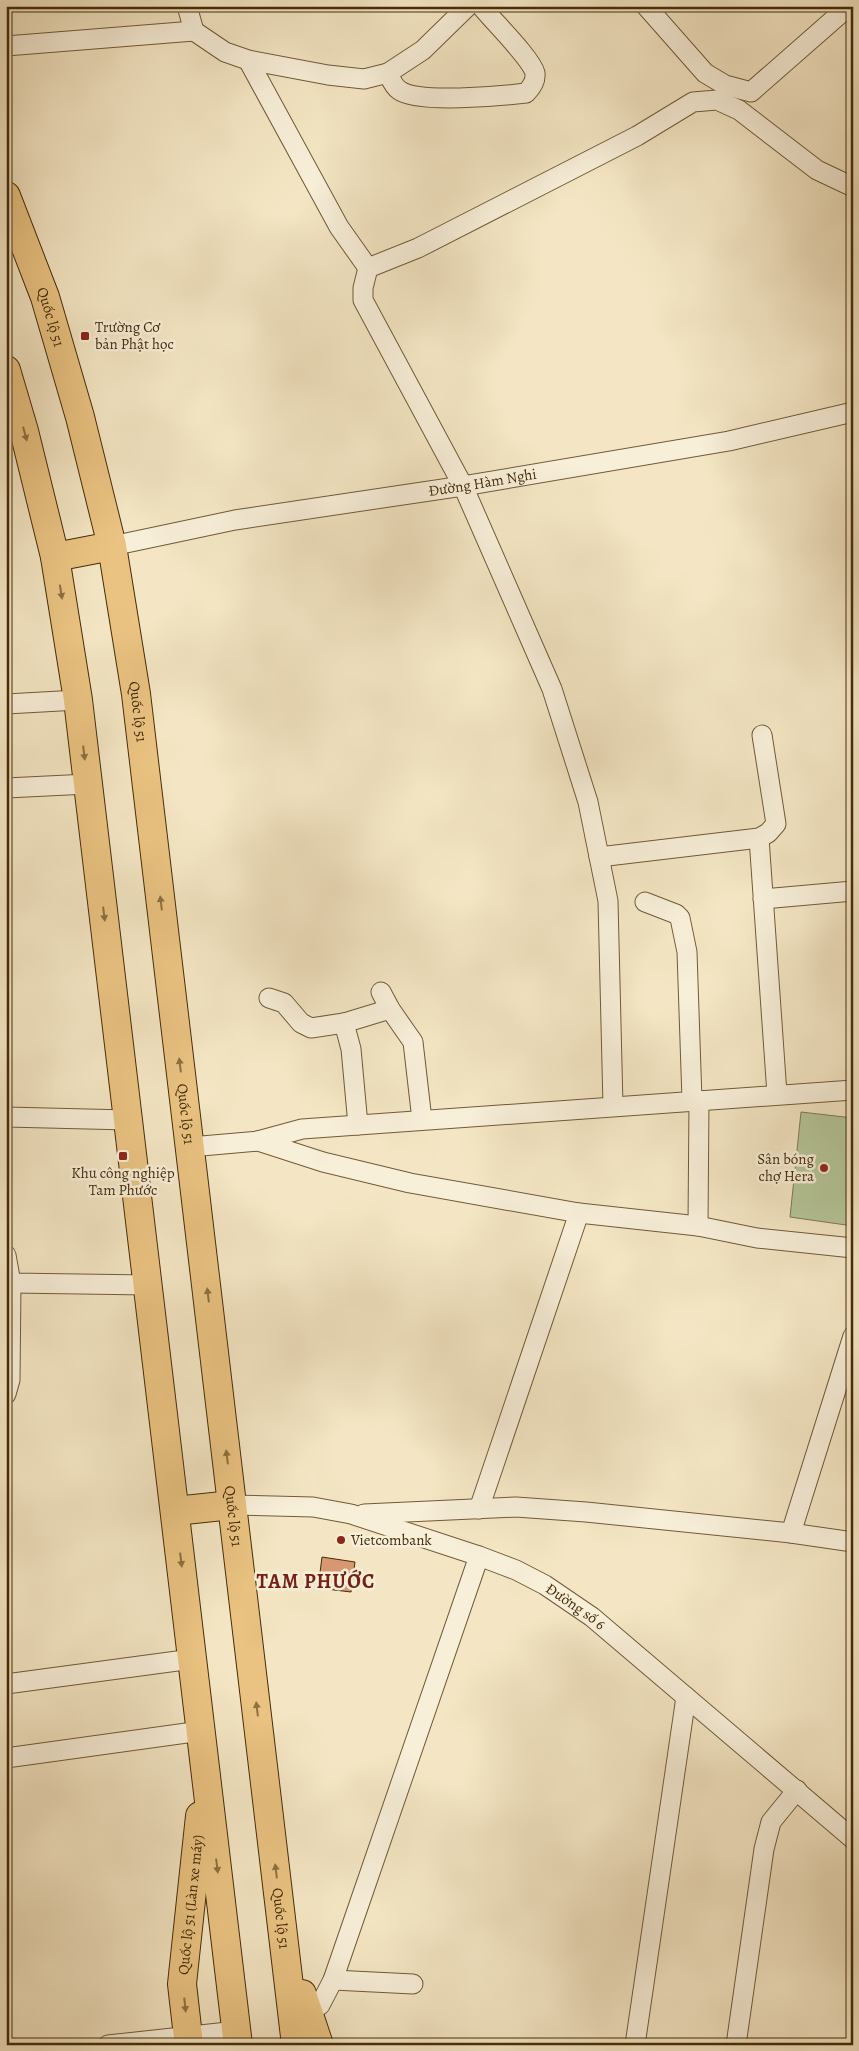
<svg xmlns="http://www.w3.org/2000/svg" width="859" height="2051" font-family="Alegreya,serif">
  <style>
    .green { fill: #b5c699; stroke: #7d7951 }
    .building { fill: #d79770; stroke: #452c09 }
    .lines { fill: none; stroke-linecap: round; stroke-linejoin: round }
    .minor-casing { stroke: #715a38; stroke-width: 21 }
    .highway-casing { stroke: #452c09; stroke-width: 30 }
    .minor { stroke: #f8efd9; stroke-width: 19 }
    .highway { stroke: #eac382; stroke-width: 28 }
    .oneway { fill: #8f703f }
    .poi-dot { fill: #8f2418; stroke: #f8efd9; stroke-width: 2 }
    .labels { text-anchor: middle; stroke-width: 5; stroke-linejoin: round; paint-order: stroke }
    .street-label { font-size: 15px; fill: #452c09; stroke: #f8efd9 }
    .poi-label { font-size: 15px; fill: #452c09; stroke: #f8efd9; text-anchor: start }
    .district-label { font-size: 20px; font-weight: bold; letter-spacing: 1px; fill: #7a1f14; stroke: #f8efd9 }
  </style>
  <rect width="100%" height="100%" fill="#f4e6c4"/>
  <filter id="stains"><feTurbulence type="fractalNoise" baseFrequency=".004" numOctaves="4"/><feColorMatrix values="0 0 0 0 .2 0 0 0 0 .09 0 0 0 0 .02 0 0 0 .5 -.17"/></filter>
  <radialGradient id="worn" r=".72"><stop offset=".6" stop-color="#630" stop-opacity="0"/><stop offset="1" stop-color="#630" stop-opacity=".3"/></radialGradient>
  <path class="green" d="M801,1112L853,1118V1226L790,1217Z"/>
  <path class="building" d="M322,1557L355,1562L351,1592L318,1588Z"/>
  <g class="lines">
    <defs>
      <g id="minor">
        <path d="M187,6L194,31L225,52L248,60L328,75L364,79L388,73L423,50L468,6"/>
        <path d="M646,6L705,73L725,85L751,92L849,6"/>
        <path d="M6,46L194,31"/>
        <path d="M248,60L339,227L368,268L418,248L637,136L693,102L717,100L739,110L817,170L853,187"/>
        <path d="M388,73C391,79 393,86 399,90C417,104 501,96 526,93C531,88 536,81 535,73C531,58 492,20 481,6"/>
        <path d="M368,268L363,288V300L463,486L552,689L588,802L608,901L613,1106"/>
        <path id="s1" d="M112,546L235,520L463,486L729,441L853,412"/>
        <path d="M6,704L78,700"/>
        <path d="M6,788L88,784"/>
        <path d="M759,838L777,1094"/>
        <path d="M599,857L759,838L768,833L776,824L762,735"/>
        <path d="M763,899L853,891"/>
        <path d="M645,902L676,914L680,918L687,952L692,1100"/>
        <path d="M381,992L390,1009L413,1042L422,1120"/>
        <path d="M269,998L284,1003L301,1023L311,1028L344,1023"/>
        <path d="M6,1117L128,1120"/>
        <path d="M358,1125L351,1049L344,1023L390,1009"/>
        <path d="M258,1141L302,1129L853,1090"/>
        <path d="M190,1147L258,1141L323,1162L410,1183L579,1213L698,1226L757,1238L853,1248"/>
        <path d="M698,1226L699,1100"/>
        <path d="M6,1255L11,1283L148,1285"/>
        <path d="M6,1394L10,1380L11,1283"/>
        <path id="s2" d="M232,1505L313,1507L351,1514L479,1556L516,1570L545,1585L592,1617L853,1839"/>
        <path d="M479,1509L579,1213"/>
        <path d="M364,1514L516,1507L586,1512L791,1533L853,1542"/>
        <path d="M791,1533L853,1336"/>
        <path d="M6,1684L192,1659"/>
        <path d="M6,1758L201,1731"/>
        <path d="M333,1980L413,1984"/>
        <path d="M300,2019L320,2005L333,1980L479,1556"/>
        <path d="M108,2045L237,2031"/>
        <path d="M635,2045L686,1697"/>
        <path d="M736,2045L764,1849L771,1822L797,1790"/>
      </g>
      <g id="highway">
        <path id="s3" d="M6,196L45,297L80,417L112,546L136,694L296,2045"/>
        <path d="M6,370L24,431L55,557L78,700L238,2045"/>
        <path d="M55,557L112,546"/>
        <path d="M175,1511L232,1505"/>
        <path d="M302,1994L319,2045"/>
        <path id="s4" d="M189,2045L182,1984L200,1816"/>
      </g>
    </defs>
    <use href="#minor" class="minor-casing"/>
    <use href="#highway" class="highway-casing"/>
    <use href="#minor" class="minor"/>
    <use href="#highway" class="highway"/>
  </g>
  <defs><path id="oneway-solid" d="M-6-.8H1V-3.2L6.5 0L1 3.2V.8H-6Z" transform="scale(1.25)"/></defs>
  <g class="oneway">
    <use href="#oneway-solid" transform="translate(25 434) rotate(75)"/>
    <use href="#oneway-solid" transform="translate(61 592) rotate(81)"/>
    <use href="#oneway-solid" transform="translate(84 753) rotate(83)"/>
    <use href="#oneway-solid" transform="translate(161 903) rotate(-97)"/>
    <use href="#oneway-solid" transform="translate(104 914) rotate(83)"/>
    <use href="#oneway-solid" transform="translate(180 1065) rotate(-97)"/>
    <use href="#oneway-solid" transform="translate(208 1295) rotate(-97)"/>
    <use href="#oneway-solid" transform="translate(227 1457) rotate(-97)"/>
    <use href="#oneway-solid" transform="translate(181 1560) rotate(83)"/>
    <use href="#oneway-solid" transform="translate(257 1709) rotate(-97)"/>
    <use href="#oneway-solid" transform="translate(217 1866) rotate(83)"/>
    <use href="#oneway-solid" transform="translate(276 1871) rotate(-97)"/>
    <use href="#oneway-solid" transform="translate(185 2005) rotate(84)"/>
  </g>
  <g class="poi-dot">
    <rect x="80" y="331" width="10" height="10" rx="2.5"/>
    <rect x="118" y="1151" width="10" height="10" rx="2.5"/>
    <circle cx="824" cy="1168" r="5"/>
    <circle cx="341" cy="1540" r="5"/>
  </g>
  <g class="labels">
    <g class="street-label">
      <text dy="5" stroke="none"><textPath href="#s3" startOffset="129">Quốc lộ 51</textPath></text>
      <text dy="5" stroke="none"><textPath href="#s1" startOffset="376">Đường Hàm Nghi</textPath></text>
      <text dy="5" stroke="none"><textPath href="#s3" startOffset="534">Quốc lộ 51</textPath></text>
      <text dy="5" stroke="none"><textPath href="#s3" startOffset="939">Quốc lộ 51</textPath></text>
      <text dy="5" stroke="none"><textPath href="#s3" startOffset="1344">Quốc lộ 51</textPath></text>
      <text dy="5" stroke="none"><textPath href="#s2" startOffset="364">Đường số 6</textPath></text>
      <text dy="5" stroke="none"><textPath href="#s4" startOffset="141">Quốc lộ 51 (Làn xe máy)</textPath></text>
      <text dy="5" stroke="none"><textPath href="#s3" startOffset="1749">Quốc lộ 51</textPath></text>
    </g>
    <g class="poi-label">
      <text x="95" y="332">Trường Cơ<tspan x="95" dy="17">bản Phật học</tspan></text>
      <text x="814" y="1164" text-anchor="end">Sân bóng<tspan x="814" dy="17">chợ Hera</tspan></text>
      <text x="123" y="1178" text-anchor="middle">Khu công nghiệp<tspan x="123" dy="17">Tam Phước</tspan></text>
      <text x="351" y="1545">Vietcombank</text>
    </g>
    <g class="district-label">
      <text x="316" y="1588">TAM PHƯỚC</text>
    </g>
  </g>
  <rect width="859" height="2051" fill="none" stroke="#f4e6c4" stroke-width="25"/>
  <rect x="8" y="8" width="844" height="2036" fill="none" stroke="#452c09" stroke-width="2.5"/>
  <rect x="12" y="12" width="834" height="2026" fill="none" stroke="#452c09"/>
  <rect width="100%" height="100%" filter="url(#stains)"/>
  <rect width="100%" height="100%" fill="url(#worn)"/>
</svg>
